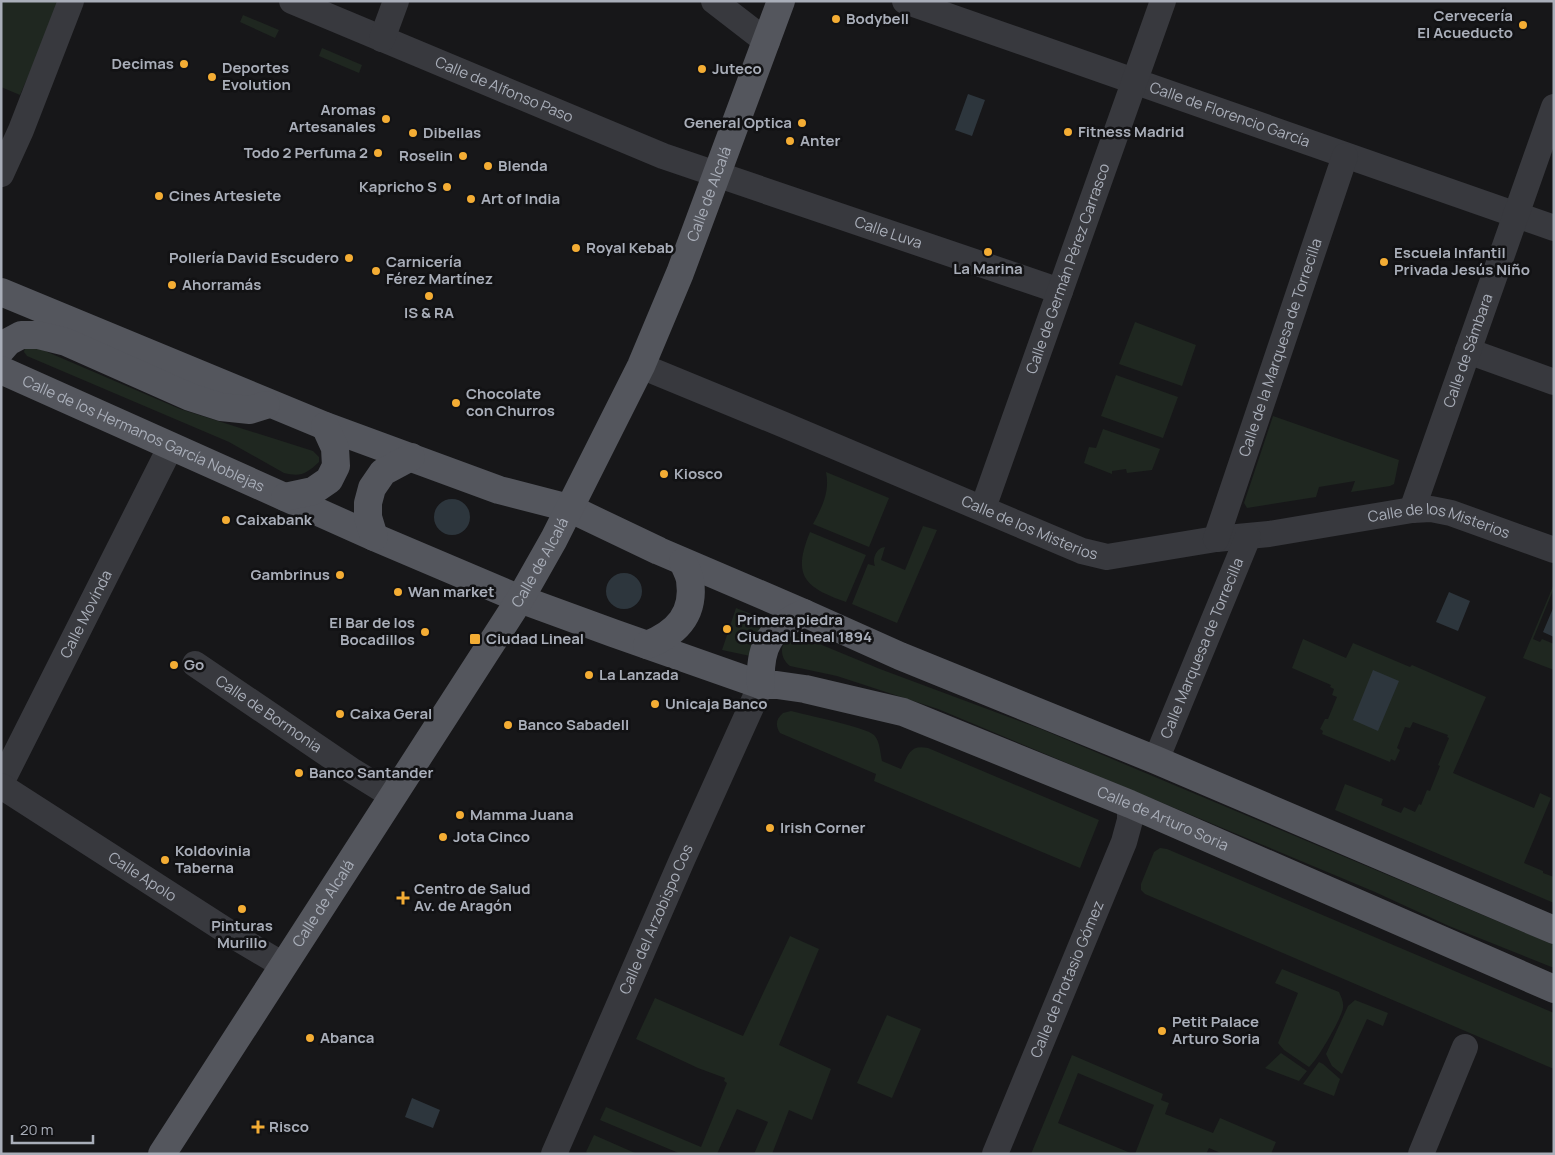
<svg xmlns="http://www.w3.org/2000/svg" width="1555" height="1155" font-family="Manrope,sans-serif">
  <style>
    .green { fill: #1f2720 }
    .water { fill: #2d363d }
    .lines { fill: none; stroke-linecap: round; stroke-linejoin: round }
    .minor { stroke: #38393e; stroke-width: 26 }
    .major { stroke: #54565d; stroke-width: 28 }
    .poi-dot { fill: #f4ad34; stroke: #121214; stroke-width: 2 }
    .labels { text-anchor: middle; stroke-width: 5; stroke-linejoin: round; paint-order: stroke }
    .poi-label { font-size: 15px; font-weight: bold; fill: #a9aeb9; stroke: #121214; text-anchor: start }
    .street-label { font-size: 15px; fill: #a9aeb9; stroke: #121214 }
  </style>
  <rect width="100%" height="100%" fill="#171719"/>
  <path class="green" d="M1,1H61L20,95L1,87Z
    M243,15L279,30L275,38L240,22Z
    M322,48L362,65L359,73L319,56Z
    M1135,322L1196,345L1182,386L1119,364Z
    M25,347L38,348L180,409L313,451L319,457V462C306,474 301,477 284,473L229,442L27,356L24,352Z
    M1116,375L1178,397L1163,438L1101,416Z
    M1273,416L1399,460L1394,484L1390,486L1351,492L1355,481L1319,487L1316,497L1247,508L1244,503Z
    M1103,429L1160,449L1152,470L1127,473L1126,469L1112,471V474L1084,463L1089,447L1096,448Z
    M826,472L889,498L869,547L813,524C822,507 830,492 826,472Z
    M923,526L937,530L897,623L852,604L868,564L875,566C872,559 876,548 885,547L881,560L905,570Z
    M810,532L866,555L846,602C804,587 792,576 810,532Z
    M1554,584V588L1533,639L1540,642L1542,639L1554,644V670L1523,658Z
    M736,608L764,619L765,621C756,632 755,643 755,657L722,650Z
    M792,636L805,638L880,669L1041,729L1554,945V968L1449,926L1375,892L938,709L837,676L790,666C779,657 779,643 792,636Z
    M1303,639L1346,658L1353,643L1410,667L1412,665L1486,697L1453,773L1534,808L1540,793L1551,798L1524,863L1543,871V873L1554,877V903L1335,810L1345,784L1383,799L1381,805L1401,813L1404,807L1415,812L1419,804L1421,805L1427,790L1430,791L1440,766L1438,765L1449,738L1447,737L1448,735L1413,722L1410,728L1405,727L1397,748L1400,750L1395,761L1391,759L1390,762L1322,734L1323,731L1320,729L1325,719H1328L1337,697L1332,695L1334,689L1330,687L1331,685L1292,668Z
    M791,711C805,715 866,727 874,735C880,741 880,753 882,761L901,769C908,756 909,744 928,748L1099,820L1080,868L874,781L876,774L780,733C775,725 776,719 783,713Z
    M1160,848L1167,849L1554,1013V1069L1145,894L1141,890V884L1154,852Z
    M790,936L819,949L779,1045L831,1069L812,1120L789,1110L772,1154H754L768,1122L737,1109L717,1154H681L600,1120L606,1107L701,1147L727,1083L724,1081L725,1078L698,1068L636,1039L655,998L743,1036Z
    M1282,969L1339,992C1341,997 1344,1002 1343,1008C1342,1017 1317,1061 1309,1067L1284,1050L1278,1043L1298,993L1275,983Z
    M1355,1000L1388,1013L1383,1026L1367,1019L1342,1074L1332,1066L1326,1054L1348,1006Z
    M887,1015L921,1029L892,1098L857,1083Z
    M1281,1053L1307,1071L1299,1081L1265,1068Z
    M1072,1055L1163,1094L1161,1100L1169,1103L1165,1114L1213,1133L1220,1118L1276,1142L1271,1154H1223L1209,1148L1206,1154H1135L1154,1105L1078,1073L1058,1123L1133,1154H1031Z
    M1319,1062L1323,1064L1340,1079L1334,1096L1303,1084Z
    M594,1135L635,1153L589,1154L586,1152Z"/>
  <path class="water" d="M968,94L985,100L972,136L955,130Z
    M434 517a18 18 0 1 1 36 0a18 18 0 1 1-36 0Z
    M606 591a18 18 0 1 1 36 0a18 18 0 1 1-36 0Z
    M1449,592L1470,601L1458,631L1436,622Z
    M1554,606V637L1543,632Z
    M1373,670L1399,681L1378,731L1353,720Z
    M412,1098L440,1110L433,1128L405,1117Z"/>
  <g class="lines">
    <g class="minor">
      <path id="s1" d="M292,1L663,156L1060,291"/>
      <path d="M714,1L767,42"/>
      <path id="s2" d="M905,1L1554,228"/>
      <path d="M382,39L396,1"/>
      <path d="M1,174L21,130L71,1"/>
      <path d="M1468,351L1554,382"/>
      <path id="s3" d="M641,366L782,424L1082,551L1107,557L1216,539L1269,534L1412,510L1431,509L1451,513L1554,550"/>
      <path id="s4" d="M983,508L1163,1"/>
      <path id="s5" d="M1412,510L1554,107"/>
      <path id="s6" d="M1216,539L1345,156"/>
      <path id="s7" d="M195,664L351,770L393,796"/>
      <path id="s8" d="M1156,760L1248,537"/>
      <path id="s9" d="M1,783L171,446"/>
      <path id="s10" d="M1,786L239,939L283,965"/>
      <path id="s11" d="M554,1154L682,860L761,685"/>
      <path id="s12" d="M995,1154L1124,842L1130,820V804"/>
      <path d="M1421,1154L1465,1047"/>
    </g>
    <g class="major">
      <path d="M1,292L325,426L499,490L569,508L659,551L804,613L900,656L1156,760L1554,930"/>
      <path d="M1,350L8,342L21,335H38L66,342L190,397L221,407L250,410L266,405"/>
      <path id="s13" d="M1,370L374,537L520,599L613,633L761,685H777L805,689L903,712L1130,804L1554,989"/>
      <path d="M285,497L313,491L329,480L336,466L335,448L325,426"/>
      <path d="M374,537L368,517V503L372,488L383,472L411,457"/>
      <path d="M647,645C677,633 695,614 690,580C689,574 685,567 683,562"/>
      <path d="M761,685C759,646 769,629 804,613"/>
      <path id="s14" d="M162,1154L520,599L554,539L641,366L680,273L781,1"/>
    </g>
  </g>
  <g class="poi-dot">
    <circle cx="836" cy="19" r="5"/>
    <circle cx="1523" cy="25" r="5"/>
    <circle cx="184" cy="64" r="5"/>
    <circle cx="702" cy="69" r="5"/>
    <circle cx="212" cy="77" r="5"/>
    <circle cx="386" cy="119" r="5"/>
    <circle cx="802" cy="123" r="5"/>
    <circle cx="1068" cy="132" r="5"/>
    <circle cx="413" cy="133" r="5"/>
    <circle cx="790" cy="141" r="5"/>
    <circle cx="378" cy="153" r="5"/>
    <circle cx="463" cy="156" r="5"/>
    <circle cx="488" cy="166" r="5"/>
    <circle cx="447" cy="187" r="5"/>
    <circle cx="159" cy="196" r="5"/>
    <circle cx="471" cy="199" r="5"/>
    <circle cx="576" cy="248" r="5"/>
    <circle cx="988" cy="252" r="5"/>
    <circle cx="349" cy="258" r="5"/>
    <circle cx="1384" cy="262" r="5"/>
    <circle cx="376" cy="271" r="5"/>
    <circle cx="172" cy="285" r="5"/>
    <circle cx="429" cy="296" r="5"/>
    <circle cx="456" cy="403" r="5"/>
    <circle cx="664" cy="474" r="5"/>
    <circle cx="226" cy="520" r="5"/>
    <circle cx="340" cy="575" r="5"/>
    <circle cx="398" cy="592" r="5"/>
    <circle cx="727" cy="629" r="5"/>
    <circle cx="425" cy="632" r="5"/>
    <rect x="469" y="633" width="12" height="12" rx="2.5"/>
    <circle cx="174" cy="665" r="5"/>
    <circle cx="589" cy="675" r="5"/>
    <circle cx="655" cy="704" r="5"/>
    <circle cx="340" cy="714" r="5"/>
    <circle cx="508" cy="725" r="5"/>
    <circle cx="299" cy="773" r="5"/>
    <circle cx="460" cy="815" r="5"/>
    <circle cx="770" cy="828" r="5"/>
    <circle cx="443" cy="837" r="5"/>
    <circle cx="165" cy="860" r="5"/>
    <path d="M400.5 890.5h5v5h5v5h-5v5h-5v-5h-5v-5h5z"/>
    <circle cx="242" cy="909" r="5"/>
    <circle cx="1162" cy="1031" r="5"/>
    <circle cx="310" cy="1038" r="5"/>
    <path d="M255.5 1119.5h5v5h5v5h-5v5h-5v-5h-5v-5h5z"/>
  </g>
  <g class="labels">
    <g class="poi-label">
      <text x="1513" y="21" text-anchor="end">Cervecería<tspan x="1513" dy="17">El Acueducto</tspan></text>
      <text x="846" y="24">Bodybell</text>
      <text x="174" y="69" text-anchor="end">Decimas</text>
      <text x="222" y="73">Deportes<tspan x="222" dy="17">Evolution</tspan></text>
      <text x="712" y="74">Juteco</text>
      <text x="376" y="115" text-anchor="end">Aromas<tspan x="376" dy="17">Artesanales</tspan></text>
      <text x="792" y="128" text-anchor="end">General Optica</text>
      <text x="1078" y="137">Fitness Madrid</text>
      <text x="423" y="138">Dibellas</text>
      <text x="800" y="146">Anter</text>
      <text x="368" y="158" text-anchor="end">Todo 2 Perfuma 2</text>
      <text x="453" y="161" text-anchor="end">Roselin</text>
      <text x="498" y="171">Blenda</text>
      <text x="437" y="192" text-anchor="end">Kapricho S</text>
      <text x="169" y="201">Cines Artesiete</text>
      <text x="481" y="204">Art of India</text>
      <text x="586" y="253">Royal Kebab</text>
      <text x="1394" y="258">Escuela Infantil<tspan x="1394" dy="17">Privada Jesús Niño</tspan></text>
      <text x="339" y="263" text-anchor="end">Pollería David Escudero</text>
      <text x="386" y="267">Carnicería<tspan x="386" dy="17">Férez Martínez</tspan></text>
      <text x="988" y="274" text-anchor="middle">La Marina</text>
      <text x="182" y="290">Ahorramás</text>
      <text x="429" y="318" text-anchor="middle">IS &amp; RA</text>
      <text x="466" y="399">Chocolate<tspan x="466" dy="17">con Churros</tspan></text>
      <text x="674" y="479">Kiosco</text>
      <text x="236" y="525">Caixabank</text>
      <text x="330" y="580" text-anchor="end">Gambrinus</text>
      <text x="408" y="597">Wan market</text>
      <text x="737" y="625">Primera piedra<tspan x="737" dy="17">Ciudad Lineal 1894</tspan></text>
      <text x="415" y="628" text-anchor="end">El Bar de los<tspan x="415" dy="17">Bocadillos</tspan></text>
      <text x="486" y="644">Ciudad Lineal</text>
      <text x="184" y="670">Go</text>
      <text x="599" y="680">La Lanzada</text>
      <text x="665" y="709">Unicaja Banco</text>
      <text x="350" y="719">Caixa Geral</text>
      <text x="518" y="730">Banco Sabadell</text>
      <text x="309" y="778">Banco Santander</text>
      <text x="470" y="820">Mamma Juana</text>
      <text x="780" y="833">Irish Corner</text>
      <text x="453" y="842">Jota Cinco</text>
      <text x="175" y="856">Koldovinia<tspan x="175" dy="17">Taberna</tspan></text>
      <text x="414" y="894">Centro de Salud<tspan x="414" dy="17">Av. de Aragón</tspan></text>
      <text x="242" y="931" text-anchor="middle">Pinturas<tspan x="242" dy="17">Murillo</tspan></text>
      <text x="1172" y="1027">Petit Palace<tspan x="1172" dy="17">Arturo Soria</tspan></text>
      <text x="320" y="1043">Abanca</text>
      <text x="269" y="1132">Risco</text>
    </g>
    <g class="street-label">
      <text dy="5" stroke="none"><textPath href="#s1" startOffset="230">Calle de Alfonso Paso</textPath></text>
      <text dy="5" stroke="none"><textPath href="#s2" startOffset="344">Calle de Florencio García</textPath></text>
      <text dy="5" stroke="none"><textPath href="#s14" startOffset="1108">Calle de Alcalá</textPath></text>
      <text dy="5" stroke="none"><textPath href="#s1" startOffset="640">Calle Luva</textPath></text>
      <text dy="5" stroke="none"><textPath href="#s4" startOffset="254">Calle de Germán Pérez Carrasco</textPath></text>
      <text dy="5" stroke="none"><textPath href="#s6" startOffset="202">Calle de la Marquesa de Torrecilla</textPath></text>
      <text dy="5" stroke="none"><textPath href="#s5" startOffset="169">Calle de Sámbara</textPath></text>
      <text dy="5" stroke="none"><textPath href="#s13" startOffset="156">Calle de los Hermanos García Noblejas</textPath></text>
      <text dy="5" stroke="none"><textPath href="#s3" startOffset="421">Calle de los Misterios</textPath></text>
      <text dy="5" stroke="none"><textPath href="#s3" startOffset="841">Calle de los Misterios</textPath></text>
      <text dy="5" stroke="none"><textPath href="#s14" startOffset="702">Calle de Alcalá</textPath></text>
      <text dy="5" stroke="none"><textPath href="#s9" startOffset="189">Calle Movínda</textPath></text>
      <text dy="5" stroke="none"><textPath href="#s8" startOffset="121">Calle Marquesa de Torrecilla</textPath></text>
      <text dy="5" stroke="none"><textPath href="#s7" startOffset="89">Calle de Bormonia</textPath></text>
      <text dy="5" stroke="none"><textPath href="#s13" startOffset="1249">Calle de Arturo Soria</textPath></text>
      <text dy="5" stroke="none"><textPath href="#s10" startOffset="168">Calle Apolo</textPath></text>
      <text dy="5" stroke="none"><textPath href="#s14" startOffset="298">Calle de Alcalá</textPath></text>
      <text dy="5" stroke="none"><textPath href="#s11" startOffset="256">Calle del Arzobispo Cos</textPath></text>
      <text dy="5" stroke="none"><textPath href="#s12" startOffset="189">Calle de Protasio Gómez</textPath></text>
    </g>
  </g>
  <rect width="1555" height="1155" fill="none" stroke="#a9aeb9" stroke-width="5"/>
  <path d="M12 1135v8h81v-8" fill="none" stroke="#a9aeb9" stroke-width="2.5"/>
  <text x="20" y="1135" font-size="15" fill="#a9aeb9" stroke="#121214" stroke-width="4" paint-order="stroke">20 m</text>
</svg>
